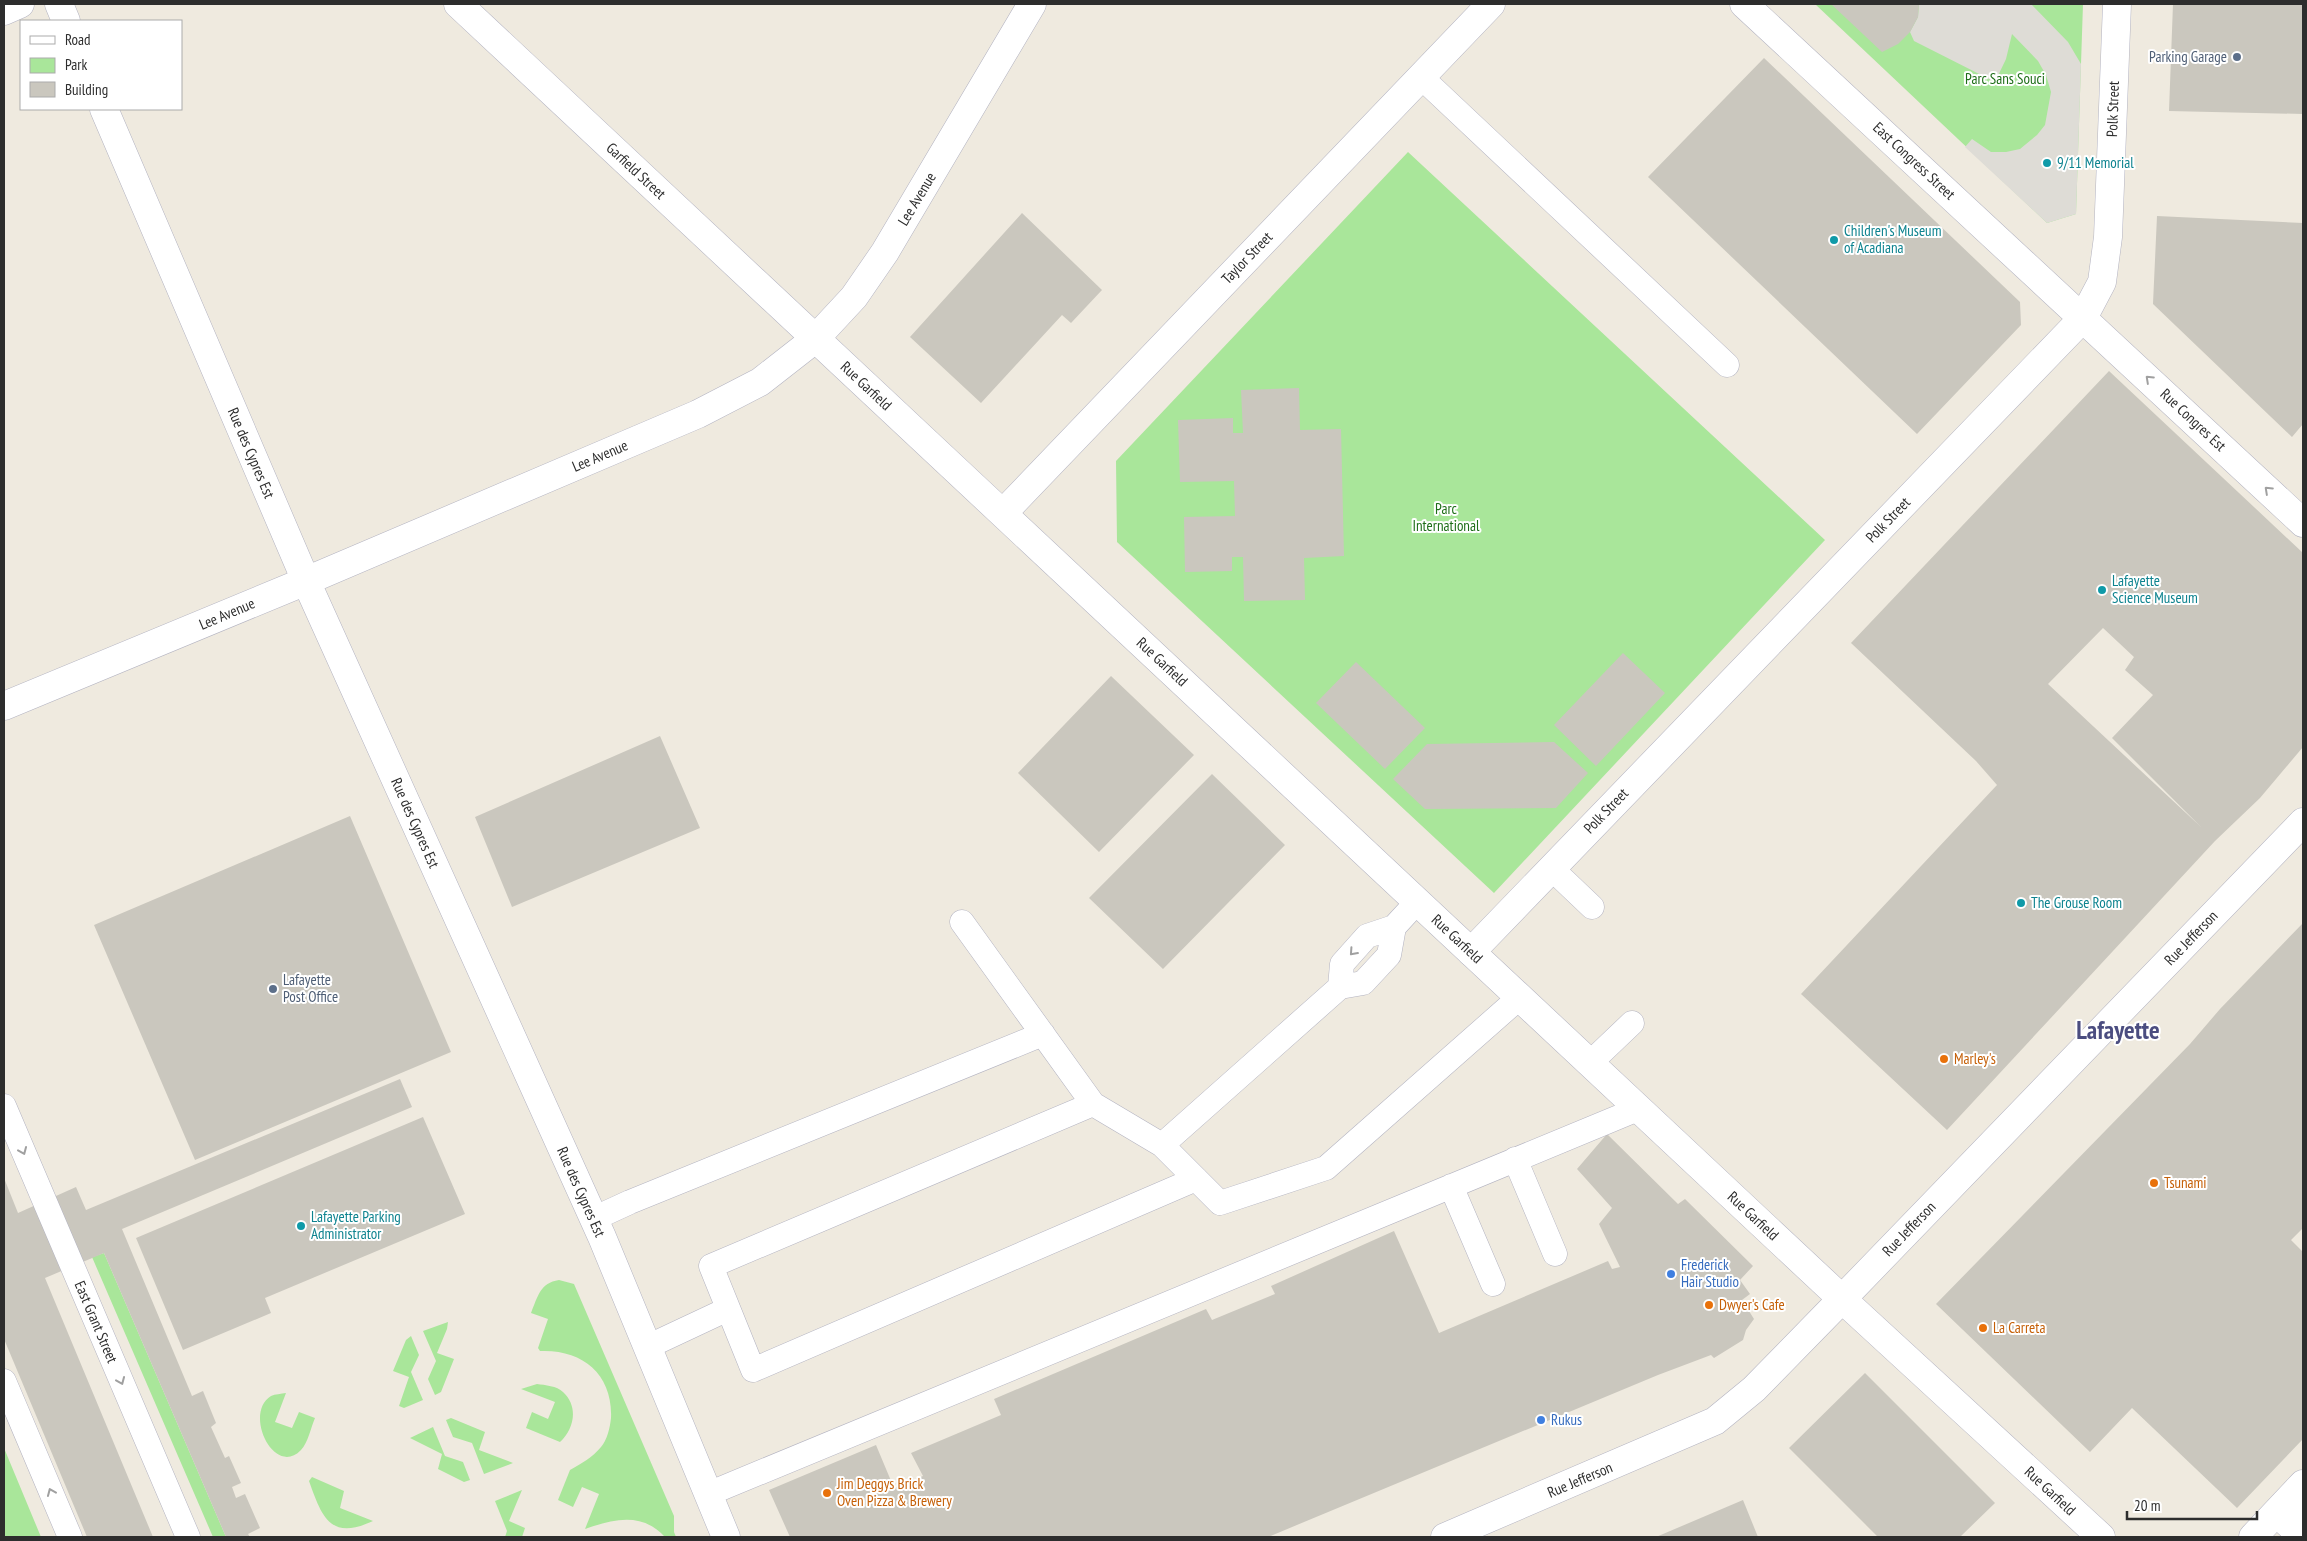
<svg xmlns="http://www.w3.org/2000/svg" width="2307" height="1541" font-family="'PT Sans Narrow',sans-serif">
  <style>
    .green { fill: #a9e69a }
    .plaza { fill: #dedcd6 }
    .building { fill: #cac7be; fill-rule: evenodd }
    .lines { fill: none; stroke-linecap: round; stroke-linejoin: round }
    .lane-casing { stroke: #b3b3c1; stroke-width: 25 }
    .street-casing { stroke: #b3b3c1; stroke-width: 29 }
    .secondary-casing { stroke: #b3b3c1; stroke-width: 29 }
    .lane { stroke: #fff; stroke-width: 24 }
    .street { stroke: #fff; stroke-width: 28 }
    .secondary { stroke: #fff; stroke-width: 28 }
    .oneway { stroke: #a0a0a0 }
    .service-dot { fill: #5c6f8a; stroke: #fff; stroke-width: 2 }
    .culture-dot { fill: #0f9aa8; stroke: #fff; stroke-width: 2 }
    .food-dot { fill: #e8710a; stroke: #fff; stroke-width: 2 }
    .shop-dot { fill: #3f7fe0; stroke: #fff; stroke-width: 2 }
    .labels { text-anchor: middle; stroke-width: 4; stroke-linejoin: round; paint-order: stroke }
    .service-label { font-size: 15px; fill: #4e5e75; stroke: #fff; text-anchor: end }
    .park-label { font-size: 15px; fill: #1e6e18; stroke: #fff }
    .street-label { font-size: 15px; fill: #2d2d2d; stroke: #fff }
    .culture-label { font-size: 15px; fill: #0d838f; stroke: #fff; text-anchor: start }
    .food-label { font-size: 15px; fill: #c56008; stroke: #fff; text-anchor: start }
    .shop-label { font-size: 15px; fill: #366cbe; stroke: #fff; text-anchor: start }
    .town-label { font-size: 25px; font-weight: bold; fill: #4b4d80; stroke: #fff }
  </style>
  <rect width="100%" height="100%" fill="#efeadf"/>
  <path class="green" d="M1815,4H2083L2076,214L2047,223Z
    M1408,152L1825,540L1494,893L1117,542L1116,461Z
    M104,1253L226,1537H213L92,1257Z
    M559,1280L574,1284L674,1516V1532L676,1537H665C642,1512 614,1519 585,1529L599,1494L582,1487L573,1507L558,1500L570,1470C582,1463 592,1458 601,1447C607,1440 610,1428 611,1418C613,1374 582,1349 540,1351L538,1348L548,1319L531,1313C538,1296 540,1283 559,1280Z
    M448,1322L447,1329L437,1353L454,1359L441,1392L435,1395L428,1379L436,1361L423,1331Z
    M411,1336L419,1355L411,1372L423,1400L404,1408L399,1406L409,1377L393,1371L406,1340Z
    M537,1384C545,1385 557,1386 563,1392C579,1407 574,1429 560,1442L526,1428L532,1412L548,1419L555,1402L521,1389Z
    M286,1393L275,1422L292,1428L299,1412L315,1418C311,1427 308,1443 301,1450C274,1478 243,1413 271,1396C275,1394 281,1394 286,1393Z
    M451,1418L485,1432L479,1450L513,1463L484,1474L472,1443L453,1437L446,1420Z
    M433,1427L445,1456L463,1462L470,1480L464,1482L438,1469L442,1454L410,1438Z
    M4,1448L41,1537H4Z
    M312,1477L344,1491L340,1508L373,1521C330,1541 322,1517 309,1481Z
    M522,1490L509,1521L525,1528L522,1537H505L507,1531L495,1501Z"/>
  <path class="plaza" d="M1919,4H2031L2068,42L2081,64L2076,214L2047,223L1965,147L1972,139L1991,152H2006L2020,149L2037,135L2045,125L2051,92L2046,75L2038,61L2012,34L2006,59L1995,82L1914,41L1910,32L1918,17Z"/>
  <path class="building" d="M1831,4H1919L1918,17L1910,32L1898,44L1882,52Z
    M2173,4H2303V114L2169,111Z
    M1764,58L2020,302L2021,325L1917,434L1648,177Z
    M1022,213L1102,290L1071,323L1062,315L981,403L910,337Z
    M2157,216L2303,223V424L2292,437L2153,304Z
    M2109,371L2303,553V747L2260,798L2215,841L1947,1130L1801,994L1997,785L1976,761L1851,643ZM2103,628L2134,657L2125,670L2153,695L2112,738L2201,827L2048,684Z
    M1299,388L1300,430L1341,429L1344,556L1304,558L1305,600L1244,601L1243,557H1232V571L1185,572L1184,517L1235,516L1234,481L1180,482L1178,420L1233,418V433H1243L1241,390Z
    M1623,653L1665,693L1596,766L1554,725Z
    M1356,662L1425,728L1385,769L1316,703Z
    M1111,676L1194,755L1099,852L1018,773Z
    M660,736L700,828L512,907L475,817Z
    M1554,742L1588,773L1556,808L1425,809L1393,779L1427,744Z
    M1212,774L1285,845L1163,969L1089,898Z
    M350,816L451,1052L195,1160L94,925Z
    M2303,923V1228L2291,1240L2303,1252V1439L2237,1508L2132,1408L2090,1452L1936,1304L2190,1044L2220,1009Z
    M400,1079L412,1107L122,1229L192,1396L203,1391L216,1423L211,1427L225,1458L229,1456L241,1483L232,1487L236,1498L245,1494L260,1528L248,1534L250,1537H226L104,1253L45,1278L153,1537H87L4,1339V1178L18,1213L76,1187L86,1210Z
    M423,1117L465,1214L265,1298L271,1313L183,1350L136,1238Z
    M1607,1134L1678,1204L1685,1199L1753,1266L1740,1280L1750,1294L1742,1300L1754,1319L1746,1330L1743,1340L1714,1358L1711,1355L1658,1375L1268,1537H790L769,1490L876,1445L894,1488L923,1476L911,1453L1001,1415L994,1399L1206,1309L1212,1320L1275,1294L1271,1286L1394,1231L1439,1333L1608,1261L1612,1269L1620,1267L1599,1224L1612,1208L1577,1169Z
    M1865,1373L1995,1503L1960,1537H1878L1789,1448Z
    M1743,1500L1758,1537H1656Z"/>
  <g class="lines">
    <defs>
      <path id="lane" d="M1421,77L1727,365
        M1551,868L1592,907
        M962,922L1093,1104
        M1394,927L1389,955L1363,983L1340,987L1342,964L1367,936L1394,927L1417,902
        M1340,987L1162,1145L1220,1203L1326,1168L1520,997
        M1590,1063L1632,1023
        M4,1106L188,1537
        M1162,1145L1093,1104L711,1266L753,1370L1196,1179
        M1515,1159L1555,1254
        M1451,1186L1493,1284
        M593,1219L630,1202L1043,1034
        M647,1347L728,1309
        M4,1381L70,1537
        M708,1494L1638,1109
        M2289,1500L2303,1512
        M2275,1514L2300,1537"/>
      <path id="street" d="M59,4L66,21
        M1744,4L2303,523
        M4,11L20,4
        M104,109L306,581L602,1237L726,1537
        M1003,513L1491,4
        M4,706L306,581L698,414L760,382L815,339L854,297L885,252L1032,4
        M1471,952L2083,318L2102,282L2108,237L2117,4
        M2253,1537L2303,1484"/>
      <path id="secondary" d="M458,4L1842,1299L2101,1537
        M1445,1537L1715,1421L1754,1389L1842,1299L2303,822"/>
    </defs>
    <use href="#lane" class="lane-casing"/>
    <use href="#street" class="street-casing"/>
    <use href="#secondary" class="secondary-casing"/>
    <use href="#lane" class="lane"/>
    <use href="#street" class="street"/>
    <use href="#secondary" class="secondary"/>
  </g>
  <defs><path id="oneway-chevron" d="M-2-3.5L2.5 0L-2 3.5" fill="none" stroke-width="1.6" stroke-linecap="round" stroke-linejoin="round" transform="scale(1.25)"/></defs>
  <g class="oneway">
    <use href="#oneway-chevron" transform="translate(2149 379) rotate(-137)"/>
    <use href="#oneway-chevron" transform="translate(2268 490) rotate(-137)"/>
    <use href="#oneway-chevron" transform="translate(1353 952) rotate(132)"/>
    <use href="#oneway-chevron" transform="translate(23 1151) rotate(67)"/>
    <use href="#oneway-chevron" transform="translate(121 1381) rotate(67)"/>
    <use href="#oneway-chevron" transform="translate(51 1492) rotate(-113)"/>
  </g>
  <g class="service-dot">
    <circle cx="2237" cy="57" r="5"/>
    <circle cx="273" cy="989" r="5"/>
  </g>
  <g class="culture-dot">
    <circle cx="2047" cy="163" r="5"/>
    <circle cx="1834" cy="240" r="5"/>
    <circle cx="2102" cy="590" r="5"/>
    <circle cx="2021" cy="903" r="5"/>
    <circle cx="301" cy="1226" r="5"/>
  </g>
  <g class="food-dot">
    <circle cx="1944" cy="1059" r="5"/>
    <circle cx="2154" cy="1183" r="5"/>
    <circle cx="1709" cy="1305" r="5"/>
    <circle cx="1983" cy="1328" r="5"/>
    <circle cx="827" cy="1493" r="5"/>
  </g>
  <g class="shop-dot">
    <circle cx="1671" cy="1274" r="5"/>
    <circle cx="1541" cy="1420" r="5"/>
  </g>
  <g class="labels">
    <g class="service-label">
      <text x="2227" y="62">Parking Garage</text>
      <text x="283" y="985" text-anchor="start">Lafayette<tspan x="283" dy="17">Post Office</tspan></text>
    </g>
    <g class="park-label">
      <text x="2005" y="84">Parc Sans Souci</text>
      <text x="1446" y="514">Parc<tspan x="1446" dy="17">International</tspan></text>
    </g>
    <g class="street-label">
      <text transform="translate(2113 109) rotate(-88)" y="5">Polk Street</text>
      <text transform="translate(1914 161) rotate(43)" y="5">East Congress Street</text>
      <text transform="translate(636 171) rotate(43)" y="5">Garfield Street</text>
      <text transform="translate(917 199) rotate(-59)" y="5">Lee Avenue</text>
      <text transform="translate(1247 258) rotate(-46)" y="5">Taylor Street</text>
      <text transform="translate(866 386) rotate(43)" y="5">Rue Garfield</text>
      <text transform="translate(2193 420) rotate(43)" y="5">Rue Congres Est</text>
      <text transform="translate(251 453) rotate(67)" y="5">Rue des Cypres Est</text>
      <text transform="translate(600 456) rotate(-23)" y="5">Lee Avenue</text>
      <text transform="translate(1888 520) rotate(-46)" y="5">Polk Street</text>
      <text transform="translate(227 614) rotate(-23)" y="5">Lee Avenue</text>
      <text transform="translate(1162 662) rotate(43)" y="5">Rue Garfield</text>
      <text transform="translate(1606 811) rotate(-46)" y="5">Polk Street</text>
      <text transform="translate(415 823) rotate(66)" y="5">Rue des Cypres Est</text>
      <text transform="translate(2191 938) rotate(-46)" y="5">Rue Jefferson</text>
      <text transform="translate(1457 939) rotate(43)" y="5">Rue Garfield</text>
      <text transform="translate(581 1192) rotate(66)" y="5">Rue des Cypres Est</text>
      <text transform="translate(1753 1216) rotate(43)" y="5">Rue Garfield</text>
      <text transform="translate(1909 1229) rotate(-46)" y="5">Rue Jefferson</text>
      <text transform="translate(96 1322) rotate(67)" y="5">East Grant Street</text>
      <text transform="translate(1580 1480) rotate(-23)" y="5">Rue Jefferson</text>
      <text transform="translate(2050 1491) rotate(43)" y="5">Rue Garfield</text>
    </g>
    <g class="culture-label">
      <text x="2057" y="168">9/11 Memorial</text>
      <text x="1844" y="236">Children's Museum<tspan x="1844" dy="17">of Acadiana</tspan></text>
      <text x="2112" y="586">Lafayette<tspan x="2112" dy="17">Science Museum</tspan></text>
      <text x="2031" y="908">The Grouse Room</text>
      <text x="311" y="1222">Lafayette Parking<tspan x="311" dy="17">Administrator</tspan></text>
    </g>
    <g class="food-label">
      <text x="1954" y="1064">Marley's</text>
      <text x="2164" y="1188">Tsunami</text>
      <text x="1719" y="1310">Dwyer's Cafe</text>
      <text x="1993" y="1333">La Carreta</text>
      <text x="837" y="1489">Jim Deggys Brick<tspan x="837" dy="17">Oven Pizza &amp; Brewery</tspan></text>
    </g>
    <g class="shop-label">
      <text x="1681" y="1270">Frederick<tspan x="1681" dy="17">Hair Studio</tspan></text>
      <text x="1551" y="1425">Rukus</text>
    </g>
    <g class="town-label">
      <text x="2118" y="1039">Lafayette</text>
    </g>
  </g>
  <rect width="2307" height="1541" fill="none" stroke="#2d2d2d" stroke-width="10"/>
  <rect x="20" y="20" width="162" height="90" fill="#ffffff" stroke="#ababab"/>
  <rect x="30" y="36" width="25" height="8" fill="#ffffff" stroke="#ababab"/>
  <text x="65" y="45" font-size="15" fill="#2d2d2d">Road</text>
  <rect x="30" y="58" width="25" height="15" fill="#a9e69a" stroke="#ababab"/>
  <text x="65" y="70" font-size="15" fill="#2d2d2d">Park</text>
  <rect x="30" y="82" width="25" height="15" fill="#cac7be" stroke="#ababab"/>
  <text x="65" y="95" font-size="15" fill="#2d2d2d">Building</text>
  <path d="M2127 1511v8h130v-8" fill="none" stroke="#2d2d2d" stroke-width="2.5"/>
  <text x="2134" y="1511" font-size="15" fill="#2d2d2d" stroke="#ffffff" stroke-width="4" paint-order="stroke">20 m</text>
</svg>
